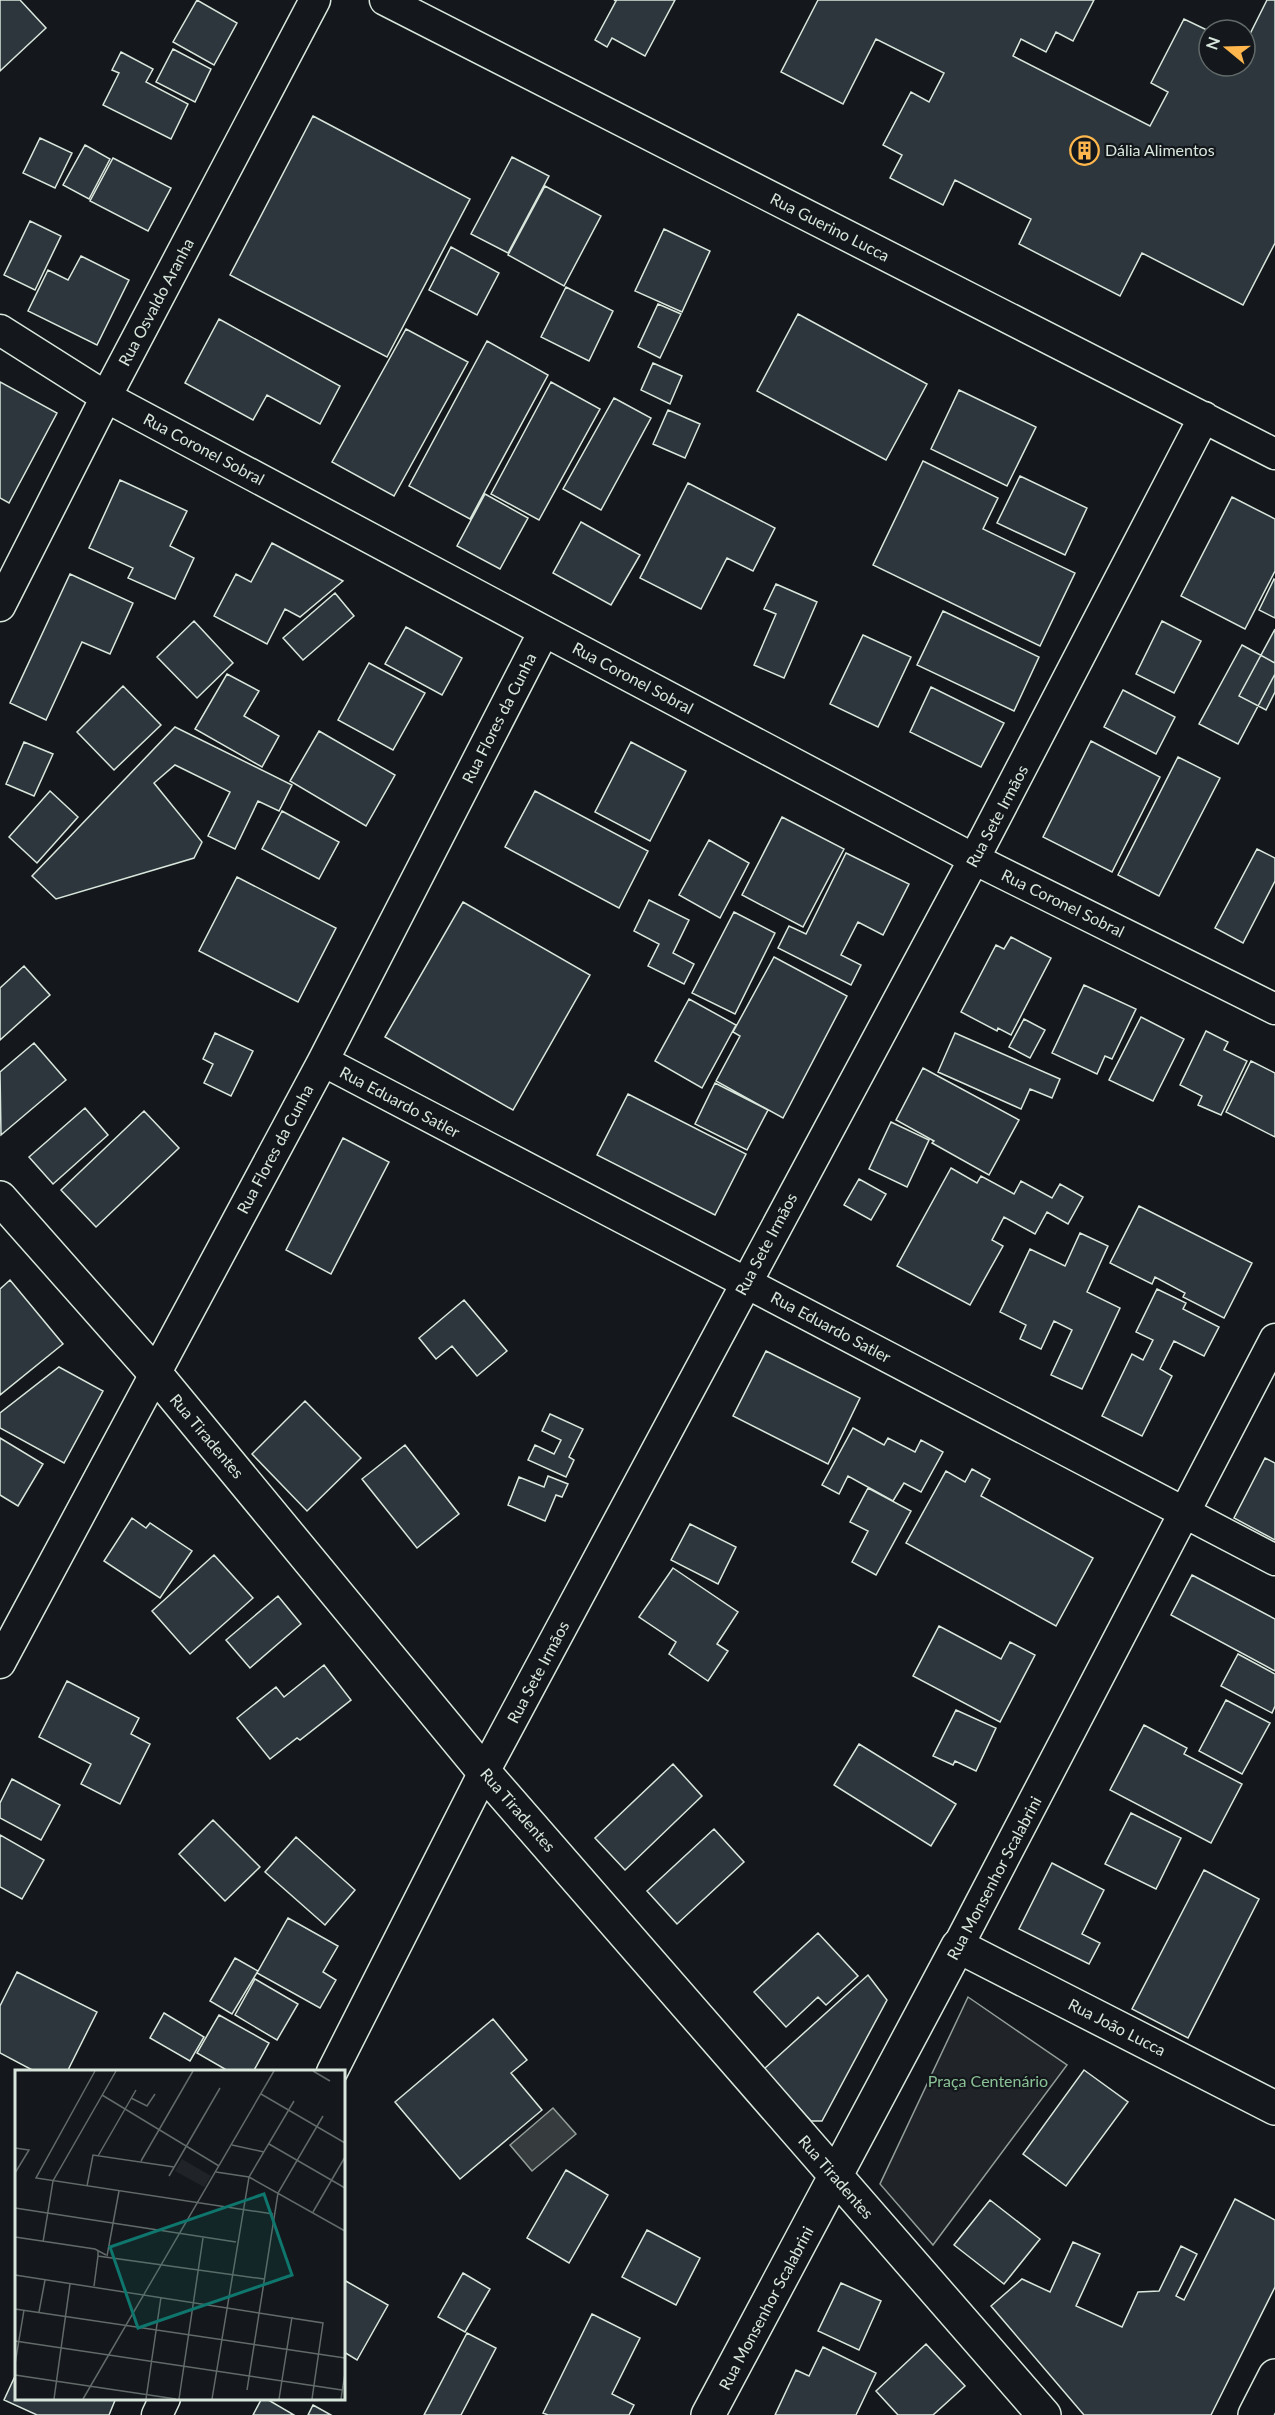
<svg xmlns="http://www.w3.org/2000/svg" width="1275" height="2415" font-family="Lato,sans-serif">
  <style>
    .green { fill: #202428; stroke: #939e99; stroke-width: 1.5 }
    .water { fill: #363b3e; stroke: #939e99; stroke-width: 1.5 }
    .building { fill: #2c363c; stroke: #d8e6dc; stroke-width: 1.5 }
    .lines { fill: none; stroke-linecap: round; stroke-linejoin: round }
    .street-casing { stroke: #d8e6dc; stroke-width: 33 }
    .secondary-casing { stroke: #d8e6dc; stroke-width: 36 }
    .street { stroke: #14181c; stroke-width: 30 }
    .secondary { stroke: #14181c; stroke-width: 33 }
    .labels { text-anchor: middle; stroke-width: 4.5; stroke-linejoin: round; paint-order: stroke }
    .poi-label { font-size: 16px; fill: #d8e6dc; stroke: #14181c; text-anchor: start }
    .street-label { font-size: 16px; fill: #d8e6dc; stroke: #14181c }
    .park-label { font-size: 16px; fill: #8ac095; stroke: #14181c }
    .inset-road { fill: none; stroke: #626a69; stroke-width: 1.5 }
    .view { fill: #0f766e; fill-opacity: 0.15; stroke: #0f766e; stroke-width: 3 }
    .inset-edge { fill: none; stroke: #d8e6dc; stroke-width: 3 }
  </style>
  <rect width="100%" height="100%" fill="#14181c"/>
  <path class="green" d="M968,1997L1067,2065L933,2245L880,2184Z"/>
  <path class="water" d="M553,2108L576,2134L532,2171L510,2145Z"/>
  <path class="building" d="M0,0H20L46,28L0,71Z
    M197,0L237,23L214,65L173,42Z
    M614,0H675L645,56L612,38L607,47L595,40L616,1Z
    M818,0H1094L1073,41L1056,32L1046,52L1021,39L1013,56L1150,126L1168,92L1151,83L1184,19L1209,31V66H1245V44L1267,0H1275V243L1243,305L1142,253L1120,296L1019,244L1031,219L955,180L943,205L890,178L902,155L883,145L911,92L929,102L944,73L876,39L843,104L781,72Z
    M173,49L211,69L195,102L156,82Z
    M121,52L153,69L146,82L188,104L171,139L103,105L119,73L112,70Z
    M313,116L470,199L387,357L230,275Z
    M40,138L72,153L55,188L23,173Z
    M85,145L110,159L89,199L63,185Z
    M512,157L549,176L508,253L471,234Z
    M113,158L171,188L148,231L90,201Z
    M545,186L601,216L564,286L508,255Z
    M30,221L61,236L35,290L4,275Z
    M664,229L710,251L682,312L635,291Z
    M451,247L499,273L477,315L429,290Z
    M81,256L129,280L97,345L28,311L48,270L68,280Z
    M566,287L613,311L589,361L541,337Z
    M658,304L681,314L660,358L638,347Z
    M798,314L927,384L886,460L757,391Z
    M219,319L340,386L320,424L267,395L253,420L185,383Z
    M406,329L468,362L394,496L332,462Z
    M487,341L548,375L470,519L409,486Z
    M653,363L682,376L670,404L641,390Z
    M0,382L57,413L9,503L0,498Z
    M551,382L600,409L539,520L491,494Z
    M959,390L1036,427L1007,486L931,449Z
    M614,398L651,418L601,510L563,489Z
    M668,410L700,424L685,458L653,444Z
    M923,461L998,498L983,529L1075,573L1040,646L873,565Z
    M1020,476L1087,508L1065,555L997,523Z
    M120,480L187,511L170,546L194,558L175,599L128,578L133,568L89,548Z
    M688,483L775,528L753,571L727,558L701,609L640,578Z
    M485,494L528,518L500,569L457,546Z
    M1232,497L1275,519V571L1245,629L1181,596Z
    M581,522L640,555L611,605L553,573Z
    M272,543L343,581L300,617L285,609L267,644L214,616L236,574L251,582Z
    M70,574L133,603L110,654L82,642L46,720L10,703Z
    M1274,579L1275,580V618L1259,610Z
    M776,584L817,602L784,678L754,665L776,614L764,609Z
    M335,593L354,616L303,660L283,638Z
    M943,611L1039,657L1014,711L917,665Z
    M194,621L233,663L197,698L157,657Z
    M1162,621L1201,641L1174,693L1136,674Z
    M406,627L462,658L442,695L385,664Z
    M1275,629V692L1266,710L1239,696Z
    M863,635L911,657L878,727L830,704Z
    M1242,645L1275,663V674L1238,744L1199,724Z
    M369,663L425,693L393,750L338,720Z
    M227,674L259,691L244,716L279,736L262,767L195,729Z
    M123,686L161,725L114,770L77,732Z
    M931,687L1004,723L981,767L910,732Z
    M1123,690L1175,717L1156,754L1104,727Z
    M175,727L292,785L279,811L258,801L235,849L208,836L230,792L175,765L154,783L202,842L194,858L56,899L32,876Z
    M319,731L395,775L366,826L290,781Z
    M1091,741L1160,777L1112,872L1043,837Z
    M24,742L53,754L34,796L6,784Z
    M631,742L686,771L650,841L595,812Z
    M1178,757L1220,778L1159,896L1118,875Z
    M50,791L78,817L37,863L9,837Z
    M535,791L648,851L619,908L505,847Z
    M282,811L339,842L319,879L262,849Z
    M782,817L844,849L803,927L742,895Z
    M709,840L749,863L720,918L679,895Z
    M1257,849L1275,858V881L1243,943L1215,928Z
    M846,853L909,884L883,935L858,922L841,955L861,965L851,985L778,948L789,926L806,934Z
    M237,877L336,928L298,1002L199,951Z
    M649,900L689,920L673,953L694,964L684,984L648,966L659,944L634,931Z
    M463,902L590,975L513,1110L385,1037Z
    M734,912L775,933L735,1014L692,993Z
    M1011,937L1051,958L1011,1035L998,1028L997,1031L961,1012L996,945L1004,949Z
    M774,957L847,996L783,1118L716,1081L740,1036L733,1032Z
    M24,966L50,995L0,1040V988Z
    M1084,985L1136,1009L1112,1059L1105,1056L1097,1074L1052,1053Z
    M689,999L736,1025L702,1088L655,1061Z
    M1141,1017L1184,1039L1153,1101L1109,1080Z
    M1024,1019L1045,1030L1030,1058L1009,1047Z
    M1206,1031L1228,1042L1224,1050L1247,1061L1221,1115L1198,1105L1202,1096L1180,1085Z
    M215,1033L253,1051L231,1096L204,1083L213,1064L203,1059Z
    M955,1033L1060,1079L1052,1098L1030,1089L1021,1109L938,1072Z
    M34,1043L66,1080L1,1135L0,1072Z
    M1251,1061L1275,1073V1137L1226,1112Z
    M923,1068L1019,1120L989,1175L932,1143L934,1141L896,1120Z
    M715,1083L768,1110L747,1150L695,1124Z
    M628,1094L746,1154L715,1215L597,1155Z
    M85,1108L108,1135L53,1184L29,1157Z
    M144,1111L179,1148L96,1227L61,1190Z
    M891,1122L929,1140L907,1187L869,1169Z
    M343,1138L389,1162L331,1274L286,1250Z
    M951,1168L977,1183L981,1176L1014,1194L1021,1181L1052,1198L1060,1184L1083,1197L1068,1224L1047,1212L1035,1234L1004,1217L992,1240L1003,1246L970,1305L897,1266Z
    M859,1179L886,1194L871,1220L844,1205Z
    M1139,1206L1252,1263L1224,1318L1183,1297L1185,1293L1155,1277L1152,1284L1110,1263Z
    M1080,1233L1108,1246L1087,1292L1120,1308L1082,1389L1051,1375L1072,1330L1054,1321L1041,1349L1020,1339L1026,1325L1000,1312L1030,1249L1065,1266Z
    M10,1280L63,1344L0,1395V1289Z
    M1157,1289L1186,1303L1183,1309L1219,1327L1204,1356L1174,1341L1160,1369L1172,1376L1142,1436L1102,1416L1132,1354L1143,1360L1153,1340L1136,1332Z
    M464,1300L507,1351L477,1376L452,1346L436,1359L419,1338Z
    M766,1351L860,1398L828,1464L733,1416Z
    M59,1367L103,1391L64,1463L0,1428V1413Z
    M305,1401L361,1458L307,1511L252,1454Z
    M550,1414L583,1429L569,1457L574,1460L566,1477L528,1460L535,1445L554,1454L561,1440L542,1431Z
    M853,1428L884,1445L888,1438L915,1452L921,1440L943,1452L921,1492L904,1483L893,1501L848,1476L839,1494L822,1485Z
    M0,1438L43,1464L18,1506L0,1495Z
    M405,1445L459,1514L417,1548L362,1479Z
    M1265,1458L1275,1463V1540L1234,1518Z
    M972,1469L990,1479L981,1496L1093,1558L1056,1626L906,1543L946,1471L965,1482Z
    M548,1476L568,1484L562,1497L556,1495L545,1521L508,1505L519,1477L544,1487Z
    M868,1488L911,1511L876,1575L852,1562L868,1531L850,1522Z
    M132,1518L146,1528L150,1523L192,1551L160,1598L104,1561Z
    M690,1524L736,1547L718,1584L671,1560Z
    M214,1555L253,1598L190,1654L152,1611Z
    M673,1568L738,1612L717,1644L728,1651L708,1681L669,1654L676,1642L639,1617Z
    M1192,1575L1275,1619V1671L1171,1615Z
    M278,1596L301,1624L250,1668L226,1640Z
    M939,1626L1001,1659L1010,1642L1035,1655L1000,1722L913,1676Z
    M1238,1654L1275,1674V1706L1272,1713L1221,1686Z
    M324,1665L351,1700L300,1740L297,1738L270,1759L237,1718L276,1687L284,1697Z
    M67,1681L139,1718L131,1734L150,1744L120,1804L81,1784L91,1764L39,1737Z
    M1226,1700L1270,1723L1242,1774L1199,1751Z
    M956,1710L996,1728L976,1771L955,1761L953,1765L933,1756Z
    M1144,1725L1187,1748L1184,1754L1242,1784L1211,1843L1110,1790Z
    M859,1744L956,1804L931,1846L834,1785Z
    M673,1764L702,1796L625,1870L595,1838Z
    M12,1779L60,1805L41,1840L0,1818V1803Z
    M1131,1813L1181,1838L1156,1889L1105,1864Z
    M213,1820L260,1867L225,1901L179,1854Z
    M714,1829L744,1862L677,1924L647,1891Z
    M0,1835L44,1860L22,1899L0,1887Z
    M296,1837L355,1890L325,1925L265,1872Z
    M1052,1863L1104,1890L1082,1934L1100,1943L1089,1964L1019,1929Z
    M1204,1870L1259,1899L1188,2038L1132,2009Z
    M288,1918L338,1946L323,1972L336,1980L320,2008L257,1973Z
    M818,1933L858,1976L826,2005L818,1997L786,2027L754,1992Z
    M235,1958L258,1971L232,2014L210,2001Z
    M17,1972L97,2012L67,2072H36L0,2053V2006Z
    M868,1975L887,2000L822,2121H811L764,2069Z
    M255,1979L298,2004L277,2040L235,2015Z
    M164,2013L204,2037L190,2061L150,2038Z
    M219,2015L269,2043L253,2072H230L197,2053Z
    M493,2019L527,2060L511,2073L542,2110L460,2179L395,2102Z
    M1084,2070L1128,2102L1066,2186L1023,2154Z
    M566,2170L608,2195L569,2263L527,2238Z
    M1235,2199L1275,2220V2287L1211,2415H1084L991,2306L1022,2279L1050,2292L1073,2242L1100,2254L1076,2306L1122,2327L1138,2292L1159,2291L1181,2246L1197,2254L1176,2296L1184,2300Z
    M990,2200L1040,2239L1004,2284L954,2245Z
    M647,2230L700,2258L676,2305L622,2277Z
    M463,2273L490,2289L465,2332L438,2317Z
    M344,2280L388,2305L357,2360L344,2352Z
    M841,2283L881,2301L859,2350L818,2331Z
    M592,2314L640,2338L612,2394L634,2405L629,2415H548L543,2413Z
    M467,2333L496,2348L461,2415H424Z
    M926,2344L965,2386L933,2415H898L876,2391Z
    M823,2347L876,2373L856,2415H775L796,2370L809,2376Z
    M16,2374V2398H116L109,2415H37L4,2400Z
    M262,2398H265L294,2415H253Z
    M313,2405L331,2415H308Z"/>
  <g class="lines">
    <defs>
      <path id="street" d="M385,0L1275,454
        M0,330L106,397L544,631L974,859L1275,1009
        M0,606L106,397L315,0
        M323,1061L1275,1560
        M0,1663L323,1061L544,631
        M958,1946L1275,1339
        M332,2072L484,1772L974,859L1204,417
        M157,2415L165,2398"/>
      <path id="secondary" d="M0,1198L154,1372L484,1772L1044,2415
        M708,2415L958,1946L1275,2108
        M1255,2415L1275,2376"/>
    </defs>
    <use href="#street" class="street-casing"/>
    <use href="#secondary" class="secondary-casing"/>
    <use href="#street" class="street"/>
    <use href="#secondary" class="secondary"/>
  </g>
  <defs>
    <symbol id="building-ring" viewBox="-11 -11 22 22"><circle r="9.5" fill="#14181c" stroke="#ffb74d" stroke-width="1.5"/><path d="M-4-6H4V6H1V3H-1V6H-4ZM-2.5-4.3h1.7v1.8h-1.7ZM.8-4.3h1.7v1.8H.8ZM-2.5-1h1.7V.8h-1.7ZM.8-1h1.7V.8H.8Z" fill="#ffb74d"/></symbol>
  </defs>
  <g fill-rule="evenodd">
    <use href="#building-ring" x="1068" y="134" width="33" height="33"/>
  </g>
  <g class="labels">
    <g class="poi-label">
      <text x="1105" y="156">Dália Alimentos</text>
    </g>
    <g class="street-label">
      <text transform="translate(830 227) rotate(27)" y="6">Rua Guerino Lucca</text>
      <text transform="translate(156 302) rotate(-62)" y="6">Rua Osvaldo Aranha</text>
      <text transform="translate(204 449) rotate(28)" y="6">Rua Coronel Sobral</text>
      <text transform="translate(633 678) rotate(28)" y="6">Rua Coronel Sobral</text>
      <text transform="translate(499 718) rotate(-63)" y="6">Rua Flores da Cunha</text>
      <text transform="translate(997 816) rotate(-62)" y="6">Rua Sete Irmãos</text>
      <text transform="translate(1063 903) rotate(26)" y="6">Rua Coronel Sobral</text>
      <text transform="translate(400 1102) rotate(28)" y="6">Rua Eduardo Satler</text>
      <text transform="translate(275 1149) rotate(-62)" y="6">Rua Flores da Cunha</text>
      <text transform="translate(766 1244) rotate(-62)" y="6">Rua Sete Irmãos</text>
      <text transform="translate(831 1327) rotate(28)" y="6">Rua Eduardo Satler</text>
      <text transform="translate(207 1436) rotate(50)" y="6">Rua Tiradentes</text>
      <text transform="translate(538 1672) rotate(-62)" y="6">Rua Sete Irmãos</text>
      <text transform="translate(518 1810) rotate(49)" y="6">Rua Tiradentes</text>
      <text transform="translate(994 1878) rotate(-62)" y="6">Rua Monsenhor Scalabrini</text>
      <text transform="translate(1117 2027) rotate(27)" y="6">Rua João Lucca</text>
      <text transform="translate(836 2177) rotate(49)" y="6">Rua Tiradentes</text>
      <text transform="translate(766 2308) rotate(-62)" y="6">Rua Monsenhor Scalabrini</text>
    </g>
    <g class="park-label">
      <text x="988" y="2087">Praça Centenário</text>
    </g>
  </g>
  <g transform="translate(15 2070)">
    <rect width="330" height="330" fill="#14181c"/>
    <path d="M167,89L196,106L189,117L160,101Z" fill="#202428"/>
    <path class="inset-road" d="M80,1L21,108L258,144M298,1L315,11M246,24L330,73M87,25L204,96M116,28L132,36L140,24M254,74L330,118M217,75L249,82M0,78L14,80L0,103M83,86L121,20M126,91L178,1M201,102L234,107L330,161M154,106L205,18M72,116L78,85L159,97M0,138L221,172M298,142L330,87M0,167L80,179L91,185M28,172L38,111L101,1M83,180V186L249,209M92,186L104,121M0,205L308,253L297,329M79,216L83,186M0,239L330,288M24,242L30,210M0,271L327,320M0,294L9,240M0,305L161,329M232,320L263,123L308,46M39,329L55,214M68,329L259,1M131,329L146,227M164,329L188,168M197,329L234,107L279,31M264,329L277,247M326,329L330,303"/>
    <path class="view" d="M249,124L277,205L123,258L95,177Z"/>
    <rect width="330" height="330" class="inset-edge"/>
  </g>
  <g transform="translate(1227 48) rotate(289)"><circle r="28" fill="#14181c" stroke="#626a69" stroke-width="1.5"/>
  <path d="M0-4.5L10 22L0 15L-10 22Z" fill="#ffb74d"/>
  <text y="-9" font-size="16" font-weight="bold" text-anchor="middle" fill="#d8e6dc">N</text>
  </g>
</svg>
